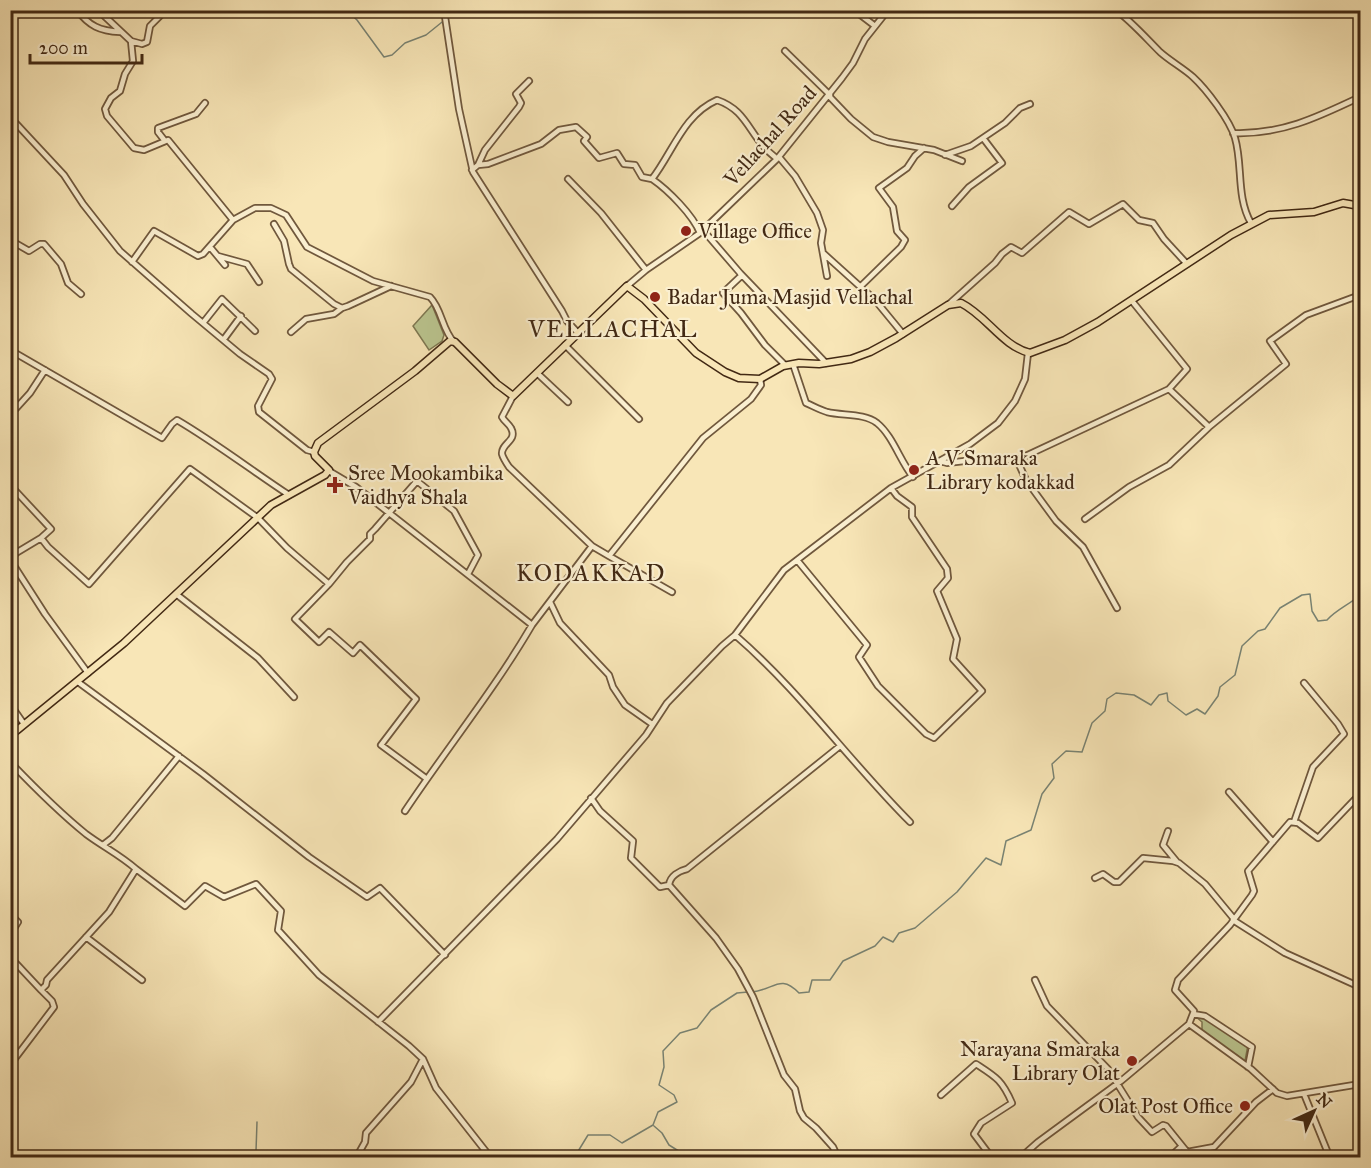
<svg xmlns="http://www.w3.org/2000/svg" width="1371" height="1168" font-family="'IM FELL Great Primer',serif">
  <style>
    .green { fill: #bbc690; stroke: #7e7852; stroke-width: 1.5 }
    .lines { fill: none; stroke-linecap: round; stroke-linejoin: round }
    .stream { stroke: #798373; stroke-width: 1.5 }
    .minor-casing { stroke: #70583d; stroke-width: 8 }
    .major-casing { stroke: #422914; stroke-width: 9 }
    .minor { stroke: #faefd0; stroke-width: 4.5 }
    .major { stroke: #f8e6b7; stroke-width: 6 }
    .poi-dot { fill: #8f2418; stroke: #faefd0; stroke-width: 2 }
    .labels { text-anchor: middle; stroke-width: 4.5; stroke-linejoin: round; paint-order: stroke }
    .street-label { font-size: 21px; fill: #422914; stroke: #faefd0 }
    .poi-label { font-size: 21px; fill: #422914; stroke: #faefd0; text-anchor: start }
    .quarter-label { font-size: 24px; letter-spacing: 1.5px; fill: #422914; stroke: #faefd0 }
  </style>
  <rect width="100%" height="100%" fill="#f8e6b7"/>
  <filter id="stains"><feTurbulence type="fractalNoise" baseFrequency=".00333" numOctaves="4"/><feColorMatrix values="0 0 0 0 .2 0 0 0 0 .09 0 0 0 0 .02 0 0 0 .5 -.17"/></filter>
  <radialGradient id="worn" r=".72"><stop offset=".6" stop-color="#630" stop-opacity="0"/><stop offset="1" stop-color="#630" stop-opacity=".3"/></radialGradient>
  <path class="green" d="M432,305L444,335L442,341L429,350L413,326Z
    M1195,1016L1204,1018L1248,1045L1245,1061L1202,1031V1022Z"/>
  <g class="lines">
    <path class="stream" d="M346,10L357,20L384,57L392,55L405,43L426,35L457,10
      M752,992C774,990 780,973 799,993L809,992L812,980H830L843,961L875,946L883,937L893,942L899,933L915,928L957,892L986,858L1001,865L1006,841L1031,830L1042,794L1054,778L1052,764L1066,751L1082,752L1092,723L1105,711L1107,699L1116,693L1134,695L1151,705L1159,695L1167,693L1168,701L1186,715L1197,709L1205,714L1218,696L1220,687L1235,675L1242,646L1258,631L1265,629L1280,608L1302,595L1310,594L1312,611L1318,621L1327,620C1337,609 1349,605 1360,595
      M257,1122L256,1151L262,1156L261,1158
      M654,1126L662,1133L669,1145L685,1155L686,1158
      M566,1158L577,1153L588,1135H610L622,1143L653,1125L658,1112L677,1102L674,1095L659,1085L664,1067L663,1051L680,1033L697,1028L711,1010L737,993L748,992"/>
    <defs>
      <path id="minor" d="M77,10C89,26 100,31 120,32
        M98,10L131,41L133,61L125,74L120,91L111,98L105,109L107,116L134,148L144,150L168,140L233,220
        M444,10L459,109L473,172L562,311L567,321L578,333
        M854,10L875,26
        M1116,10C1132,22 1146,38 1160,52C1170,61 1183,68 1193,77C1206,89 1230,120 1235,138C1243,165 1236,197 1251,223
        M10,20L15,15L36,10
        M131,41L142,44L147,42L150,26L166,10
        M785,51L830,95
        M829,96L851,119L873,137L888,142L934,150L962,161
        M10,117L64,175L83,204L120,251L192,314L240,354L269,374L272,379L258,406L259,412L307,450L314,452
        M1233,133C1281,135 1318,117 1360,97
        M165,141L158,132V128L196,114L205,103
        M945,155L971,146L1005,123L1020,108L1030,104
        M779,157L795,176L817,213L823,230L821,243L827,276
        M478,165L485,150L519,107L521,103L516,94L529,81
        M472,170L478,165L488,164L541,144L559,130L576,127L587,137L584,141L599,158L617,153L624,164L635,165L642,177L652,179
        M568,179L601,213L646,270
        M952,206L969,187L1002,163L983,138
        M274,224L284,241L289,264L291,269L334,304L342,308L348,306L391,286
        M703,230L740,273L741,276L723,293L741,313L765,345L785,365
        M700,233C693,215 668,190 652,179C673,152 683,115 717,100C743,109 747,127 763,146C767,151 773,155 777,159
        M10,240L29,251L40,244H44L61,264L68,283L81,294
        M210,247L225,265
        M823,253L875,300L903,334
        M218,256L247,264L259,282
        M132,262L154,231L198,256L203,254L233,220L255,208H271L286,215L307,247L373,281L430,297C442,309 442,330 454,342
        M740,273L826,363
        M627,286L646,270L700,233L777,159L842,78L853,63L865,39L888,10
        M861,286L901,247L905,240L897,231L893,207L879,188L907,168L915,156L924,148
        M1132,301L1187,369L1169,389
        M948,305L995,263L1002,254L1011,247L1022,253L1069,212L1089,224L1123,204L1139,220L1153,223L1164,239L1187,264
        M203,323L222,299L255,331
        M291,332L306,319L334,314L342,308
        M224,339L241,316
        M565,345L639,419
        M10,350L162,438L172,424L177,420C216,443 251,470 289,495
        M793,364L806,403C813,406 820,410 827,412C843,416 864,413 877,423C893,436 900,461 913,477
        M537,373L568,402
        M513,396L502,417C504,421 509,424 511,428C518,441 501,443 502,454C503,458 507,464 509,467L592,546
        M10,415L30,393L45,370
        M1017,460L1026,480L1056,521L1083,547L1117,608
        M940,461L947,463L982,459L1017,460L1169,389L1209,427L1286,364L1270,341L1306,315L1360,295
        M329,471L356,487L532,625L592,546L609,556L703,438L751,399L761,385L760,379
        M10,485L51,529L41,538L48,547L89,584L190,469L258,518L287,548L329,584L347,562L370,539V534L375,529L417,481L454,511L478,555L468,574
        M1085,519L1129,487L1169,465L1209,427
        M41,538L16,553L11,561L45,614L88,673
        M609,556L672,592
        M797,560L867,645L859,657L878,686L926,734L934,738L982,691L953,659L957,639L937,591L948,578L947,569L912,517V507L897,496L891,488
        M329,584L295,619L319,642L329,632L353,653L360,645L416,699L381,745L427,779
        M176,594L258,658L294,697
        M550,602L560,623L609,675L613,687L625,705L652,724
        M735,635C800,691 850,762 910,822
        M78,682L203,774L309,857L367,897L380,888L445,955
        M10,704L24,724
        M10,762C33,786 60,813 86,834C102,846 120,855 136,869L109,912L47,980L46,985L41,990L52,1001L54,1007L10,1065
        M1229,792L1273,842
        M591,798L600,811L633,841L631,858L660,887L669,885
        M405,811C447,748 494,690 532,625
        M1294,822L1313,767L1344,734L1338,724L1304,683
        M1168,831L1163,845L1177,862
        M103,845L112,838L179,756
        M136,869L185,906L205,886L224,897L256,884L281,911L278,930L319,975L409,1046L423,1059L436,1088L491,1158
        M1095,878L1103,874L1114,882H1119L1143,858L1173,861L1179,863L1205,884L1234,919
        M10,914L18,922L10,935
        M1233,920L1285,953L1360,987
        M86,937L142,980
        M10,957L41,990
        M1035,980L1047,1006L1108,1069L1138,1117L1152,1132L1163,1125L1166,1126L1187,1152L1214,1147L1256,1102L1273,1089
        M1193,1014L1205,1016L1252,1047L1248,1067
        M378,1022L557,839L646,735L667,703L722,646L735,635L784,570L891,488L970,444L998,423L1015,401L1025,379L1028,353
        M1189,1024L1194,1011L1175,990L1178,980L1230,925L1252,895L1254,891L1248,871L1290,822L1298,823L1318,838L1360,794
        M1304,1094L1330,1158
        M941,1095L976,1064C996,1077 1002,1080 1012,1103L981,1123L974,1134L992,1158
        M356,1158L365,1142L366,1133L411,1082L423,1059
        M838,1158L833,1147L816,1128L804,1118L800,1111L795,1089L784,1075L753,997L738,969L716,938L669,885C670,876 679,871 687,869L840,746
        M1020,1158L1038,1142L1121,1081L1189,1024L1251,1069L1277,1093L1287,1096L1360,1084
        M1169,1158L1182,1146"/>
      <path id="major" d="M10,736L124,643L271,505L325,475L329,470L315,456L314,452L318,443L415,371L450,341L455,342L497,384L513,396L627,286L644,299L696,353L725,372L739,378L760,379L783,366L799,363L819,364L851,359L870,352L896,338L948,305L961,303C987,316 1002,346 1030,353L1065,340L1098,322L1231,235L1269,215L1314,212L1343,203L1360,206"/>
    </defs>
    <use href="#minor" class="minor-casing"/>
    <use href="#major" class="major-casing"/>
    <use href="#minor" class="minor"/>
    <use href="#major" class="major"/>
  </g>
  <g class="poi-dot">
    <circle cx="686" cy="231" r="6"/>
    <circle cx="655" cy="297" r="6"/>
    <circle cx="914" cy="470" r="6"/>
    <path d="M332 476h6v6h6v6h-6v6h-6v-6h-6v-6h6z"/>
    <circle cx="1132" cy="1061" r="6"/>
    <circle cx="1245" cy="1106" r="6"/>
  </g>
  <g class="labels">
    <g class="street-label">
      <text transform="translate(770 136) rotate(-48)" y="7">Vellachal Road</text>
    </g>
    <g class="poi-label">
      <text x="698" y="238">Village Office</text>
      <text x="667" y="304">Badar Juma Masjid Vellachal</text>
      <text x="926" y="465">A V Smaraka<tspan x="926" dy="24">Library kodakkad</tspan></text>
      <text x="348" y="480">Sree Mookambika<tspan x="348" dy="24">Vaidhya Shala</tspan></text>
      <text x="1120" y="1056" text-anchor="end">Narayana Smaraka<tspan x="1120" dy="24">Library Olat</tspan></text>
      <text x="1233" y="1113" text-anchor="end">Olat Post Office</text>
    </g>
    <g class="quarter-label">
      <text x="613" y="337">VELLACHAL</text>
      <text x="591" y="581">KODAKKAD</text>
    </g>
  </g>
  <rect width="1371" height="1168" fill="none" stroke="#f8e6b7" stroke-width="36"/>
  <rect x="12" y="12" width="1347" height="1144" fill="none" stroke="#422914" stroke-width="3"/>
  <rect x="18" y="18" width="1335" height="1132" fill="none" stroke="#422914" stroke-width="1.5"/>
  <g transform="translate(1314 1111) rotate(45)" stroke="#faefd0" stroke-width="4.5" paint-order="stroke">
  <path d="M0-4.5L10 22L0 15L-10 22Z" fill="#422914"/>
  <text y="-9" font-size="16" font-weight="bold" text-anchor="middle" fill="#422914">N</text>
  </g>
  <path d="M30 54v9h112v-9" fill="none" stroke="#422914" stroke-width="3"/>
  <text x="39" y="54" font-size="18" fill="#422914" stroke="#faefd0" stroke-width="4.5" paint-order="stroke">200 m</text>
  <rect width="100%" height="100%" filter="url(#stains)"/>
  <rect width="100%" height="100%" fill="url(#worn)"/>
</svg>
